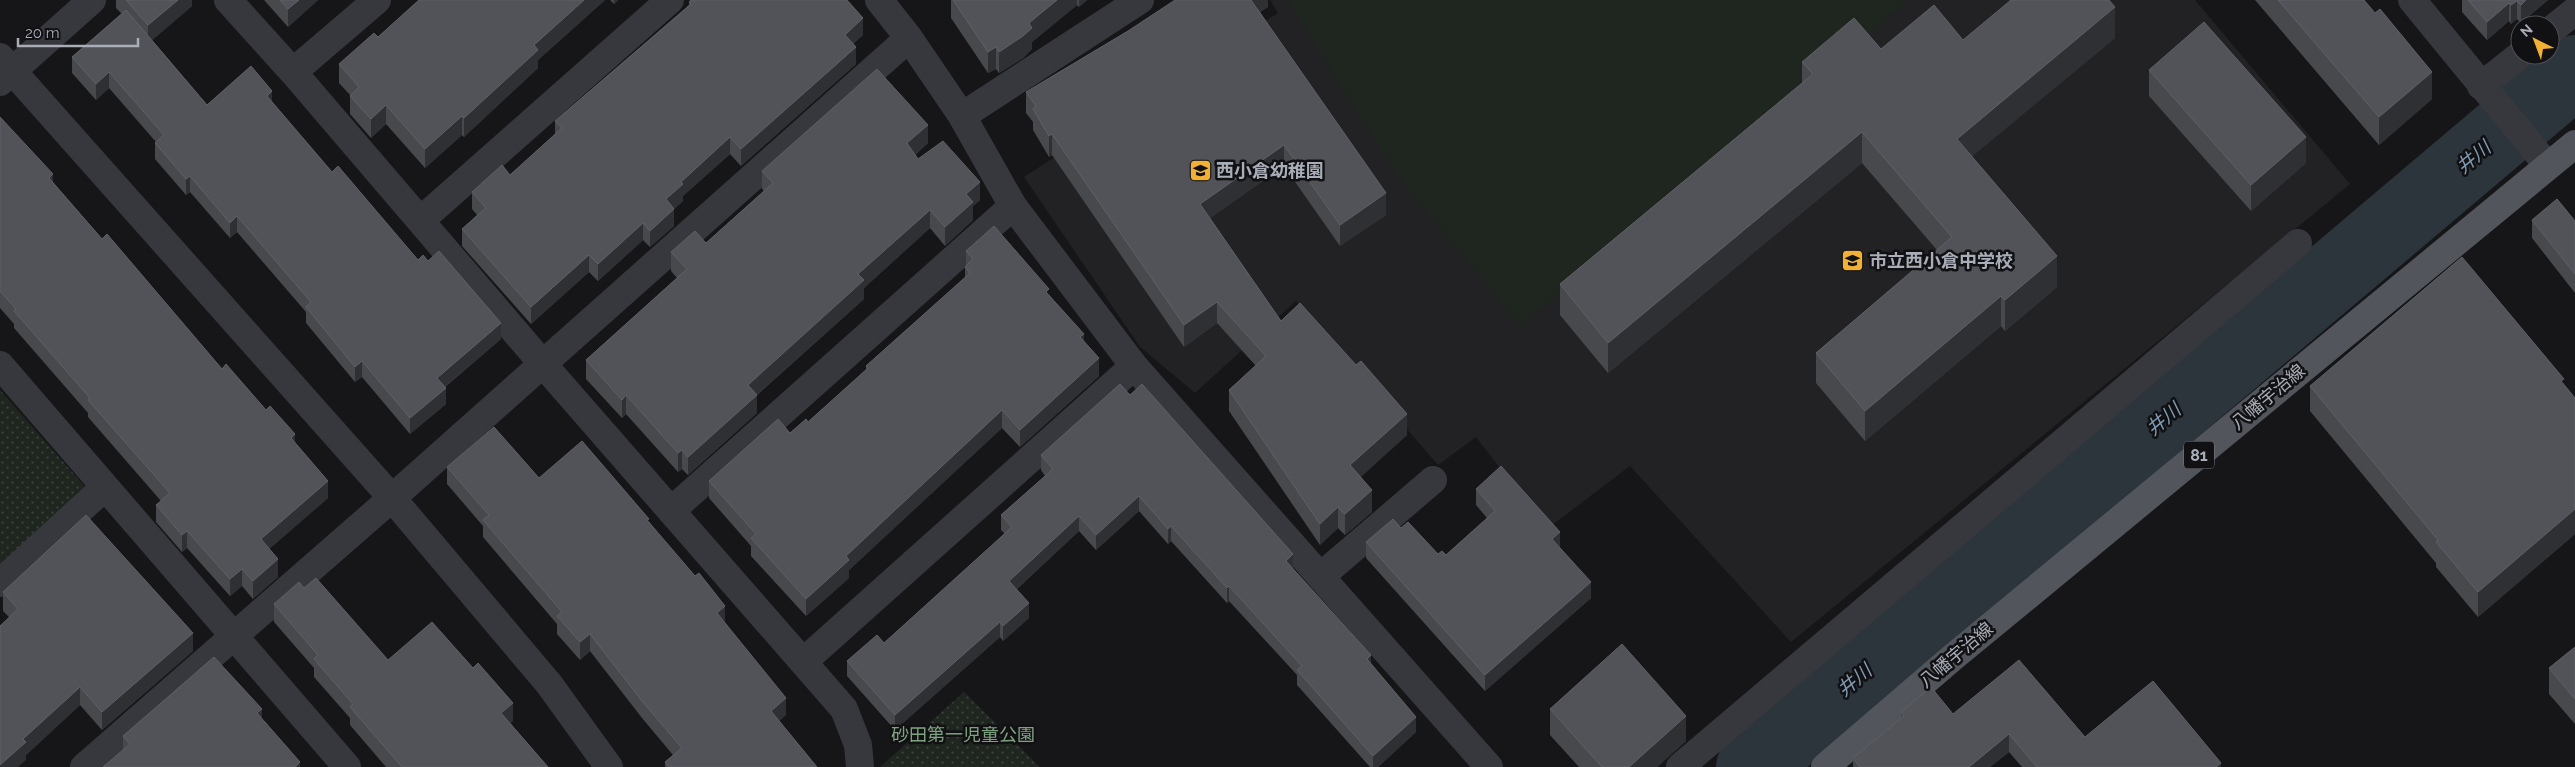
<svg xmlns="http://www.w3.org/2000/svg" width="2575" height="767" font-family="Raleway,'Noto Sans JP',sans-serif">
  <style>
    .built { fill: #222225 }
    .grass { fill: #1e261f }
    .park { fill: url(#park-dots) }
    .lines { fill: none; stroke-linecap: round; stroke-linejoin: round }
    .river { stroke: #2c353c; stroke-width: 72 }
    .minor { stroke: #37383d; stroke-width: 28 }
    .tertiary { stroke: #37383d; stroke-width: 28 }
    .primary { stroke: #53555c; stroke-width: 28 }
    .wall { fill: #47494d }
    .shaded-wall { fill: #2f3033 }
    .building { fill: #525359; stroke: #5f6168 }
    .labels { text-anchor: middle; stroke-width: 5; stroke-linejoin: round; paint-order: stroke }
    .shield { fill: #111113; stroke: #7b7e86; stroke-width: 1 }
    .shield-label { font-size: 16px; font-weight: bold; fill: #a8adb8 }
    .poi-label { font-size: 18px; font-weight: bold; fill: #a8adb8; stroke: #111113; text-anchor: start }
    .street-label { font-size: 18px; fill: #a8adb8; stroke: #111113 }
    .park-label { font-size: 18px; fill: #7fa381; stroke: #111113 }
    .water-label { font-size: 19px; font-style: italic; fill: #7f9bb3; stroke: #111113 }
  </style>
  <defs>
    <pattern id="park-dots" width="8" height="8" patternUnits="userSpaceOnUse" patternTransform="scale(1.25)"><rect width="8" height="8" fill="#1e261f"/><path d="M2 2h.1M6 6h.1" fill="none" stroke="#3c433d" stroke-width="1.8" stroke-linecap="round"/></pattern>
  </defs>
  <rect width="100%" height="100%" fill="#161618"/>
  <path class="built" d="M1270,0H2195L2350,184L1791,642L1630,466L1547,529L1476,437L1438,465L1296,301L1195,393L1140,347L1024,177L1278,13Z"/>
  <path class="grass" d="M1288,0H1909L1520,326L1394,171Z"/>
  <path class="park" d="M0,390L87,489L0,567Z
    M964,692L1040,767H880Z"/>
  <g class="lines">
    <path class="river" d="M1752,767L2575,71"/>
    <path class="minor" d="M228,0L293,72L542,363L844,709L858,745L860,767
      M2412,0L2548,166
      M2550,31L2575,11
      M293,72L377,0
      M0,82L92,0
      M2481,86L2520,55
      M962,116L1140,0
      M421,220L670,0
      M0,365L347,767
      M1134,366L1489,767
      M672,510L1013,206
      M1321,576L1433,480
      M0,583L105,487
      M803,662L1134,366L1013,206L962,116L909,38L879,0
      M84,767L392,498L909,38
      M1680,767L2298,243"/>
    <path class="tertiary" d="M0,57L392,498L549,684L609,767"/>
    <path class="primary" d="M1825,767L1952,658L2575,144"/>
  </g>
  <path class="wall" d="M116,0H192V6L152,40L207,105L272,103L332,172L418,260L501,339L445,387L446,404L410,434L362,377L355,382L306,323V312L237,232L230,238L190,192L186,195L155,159V143L156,142L109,88L96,100L72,73V57L122,14L116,8Z
    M264,0H318L288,27Z
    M419,0H605L538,60V68L464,137L462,135L425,168L386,124L371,138L350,114V95L339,83V64L378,37Z
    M610,0H618L614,4Z
    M951,0H1087L1079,7L1077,5L1032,42V49L1023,58L999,73L996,69L988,73L951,18Z
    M1268,0V7L1260,12L1386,215L1340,246L1284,166L1210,218L1281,321L1407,435L1360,477L1372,512L1345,535L1338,528L1320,545L1229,411V390L1256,366L1217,323L1184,347L1052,155L1049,157L1033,130V122L1026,113V92L1128,31Z
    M2255,0H2364L2432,99L2379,145Z
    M2462,0H2548L2521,23L2517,19L2511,24L2509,21L2487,40L2462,12Z
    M689,2L863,35L853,44L856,64L741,166L730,154L683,196V201L674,209V226L650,247L643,240L598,281L589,272L531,324L462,246V229L477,215L472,209V192L510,175L555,134V121L689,5Z
    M2115,38L1972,156L2057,287L2005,331L2001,326L1865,441L1816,383V353L1937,250L1862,163L1608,373L1560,315V284L1802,83V62L1881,49L1963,40Z
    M2149,70L2306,163L2251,211L2149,96Z
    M0,117L53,183L102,239L222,369L266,410L295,442L328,498L269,549L278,577L253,599L242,586L230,596L187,548L182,552L156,522V505L161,501L88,417V413L14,328V324L0,308Z
    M928,143L915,155L918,159L980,200L973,206V220L945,246L930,228L864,288V299L757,395V413L688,475L682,469L678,472L626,414L622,418L586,379V360L677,278L671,271V252L706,243L764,191L762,189V171Z
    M2532,220L2575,221V293L2532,238Z
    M966,251L1049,295L1084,341L1099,376L1020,447L1002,428L849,570V578L806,616L751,556V546L709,498V481L808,422L866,370V366L965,278V267L966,266Z
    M1120,384L1293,569L1371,664L1416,732L1378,767H1370L1297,685V675L1229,601L1227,603L1171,541L1168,544L1139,511L1096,550L1079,531L1017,589L1029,618L1003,641L1000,637L895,730L847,676V661L884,643L1005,534L1001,530V515L1045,476L1041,470V455Z
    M2564,385L2575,398V534L2478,617L2436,567V563L2310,411V386Z
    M447,467L539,478L649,522L725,623L786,715L779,721L817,767H665V762L673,755L642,718L590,651L580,660L557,634V624L483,537V526L447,484Z
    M1476,489L1560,548L1591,598L1485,691L1366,558V542L1401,528L1438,554L1446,555L1487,518L1476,505Z
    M304,588L388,660L513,721L510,723L548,767H386L350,725V718L314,677V668L274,622V604Z
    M3,592L193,651L102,730L80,705L26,755V760L9,617L3,611Z
    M2575,647V724L2549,694V668Z
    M1550,709L1686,741L1657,767H1579L1550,735Z
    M1901,712L1953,714L2085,737L2221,767H2022L2009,752L1990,767H1853V758L1901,718Z
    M262,719L300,767L123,749V736Z"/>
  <path class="shaded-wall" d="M178,0H192V6L148,44V25Z
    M299,0H318L288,27V9Z
    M584,0H605L538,60V68L464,137V118L534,45Z
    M614,0H618L614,4Z
    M1057,0H1077V5L1032,42V49L1023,58L999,73V52L1029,23Z
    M1079,0H1087L1079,7Z
    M1249,0H1268V7L1249,18Z
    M2526,0H2548L2521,23V5Z
    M2517,1V19L2511,24V5Z
    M2509,3V21L2487,40V22Z
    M2115,7V38L1957,169V139Z
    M863,18V35L845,51V35Z
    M856,47V64L741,166V149Z
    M996,47V69L988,73V52Z
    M109,72V88L96,100V84Z
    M2432,72V99L2379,145V117Z
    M272,91V107L267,96Z
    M386,105V124L371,138V119Z
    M462,116V135L425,168V149Z
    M928,125V143L907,162V143Z
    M1862,132V163L1608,373V343Z
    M1052,134V155L1049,157V136Z
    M730,137V154L683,196V201L666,216V199L681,182Z
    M2306,137V163L2251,211V185Z
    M1284,145V166L1200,225V204Z
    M53,174V191L49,178Z
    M190,176V192L186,195V179Z
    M980,182V200L973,206V220L945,246V227L966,194Z
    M1386,193V215L1340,246V225Z
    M674,209V226L650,247V231Z
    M930,210V228L864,288V299L752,399L757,395V413L688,475V457L748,385L858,274Z
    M237,216V232L230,238V223Z
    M643,223V240L598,281V264Z
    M589,255V272L531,324V307Z
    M2057,256V287L2005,331V300Z
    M2001,296V326L1865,441V411Z
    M1217,302V323L1184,347V325Z
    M501,323V339L437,393V378Z
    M1084,334V351L1080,337Z
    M1099,358V376L1020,447V430Z
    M362,361V377L355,382V367Z
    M446,388V404L410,434V418Z
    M626,395V414L622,418V400Z
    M1002,410V428L849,570V578L806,616V599L846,556Z
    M1407,414V435L1350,487V465Z
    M295,434V452L291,438Z
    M682,450V469L678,472V453Z
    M328,481V498L261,556V539Z
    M1372,490V512L1345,535V514Z
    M1139,496V511L1096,550V535Z
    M1338,507V528L1320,545V524Z
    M2575,509V534L2478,617V592Z
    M1079,516V531L1009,596V581Z
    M1171,526V541L1168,544V529Z
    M187,531V548L182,552V535Z
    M1560,532V548L1552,539Z
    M1293,554V569L1286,561Z
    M278,559V577L253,599V581Z
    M242,569V586L230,596V579Z
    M1591,582V598L1485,691V675Z
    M1229,586V601L1227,603V588Z
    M1029,603V618L1003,641V626Z
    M725,606V623L717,613Z
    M1000,622V637L895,730V715Z
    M193,633V651L102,730V712Z
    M590,634V651L580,660V642Z
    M1371,655V670L1367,659Z
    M80,687V705L26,755V760L18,767H0V765L23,739Z
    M786,698V715L771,728V711Z
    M513,703V721L501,731V713Z
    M262,709V726L257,713Z
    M1686,716V741L1657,767H1629Z
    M1416,717V732L1378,767H1373V756Z
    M2009,734V752L1990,767H1969Z
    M300,762V767H295Z
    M2221,763V767H2216Z"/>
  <path class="building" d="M126,0H178L148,25Z
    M280,0H299L288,9Z
    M419,0H584L534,45L538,50L464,118L462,116L425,149L386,105L371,119L350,96L359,87L339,64L374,33L378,37Z
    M691,0H847L863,18L845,35L856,47L741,149L730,137L681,182L683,184L666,199L674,209L650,231L643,223L598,264L589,255L531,307L462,229L486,208L472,192L502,165L510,175L562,128L555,121L691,4L689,2Z
    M953,0H1057L1029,23L1032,28L1023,36L999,52L996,47L988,52Z
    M1175,0H1251L1386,193L1340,225L1284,145L1200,204L1281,321L1300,303L1356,365L1361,361L1407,414L1350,465L1372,490L1345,514L1338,507L1320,524L1229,390L1266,356L1217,302L1184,325L1052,134L1049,136L1033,109L1036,106L1026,92L1128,31Z
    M2011,0H2109L2115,7L1957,139L2057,256L2005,300L2001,296L1865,411L1816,353L1952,237L1862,132L1608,343L1560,284L1813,74L1802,62L1854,18L1881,49L1934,5L1963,40Z
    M2278,0H2364L2375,13L2380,9L2432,72L2379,117Z
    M2468,0H2526L2521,5L2517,1L2511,5L2509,3L2487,22Z
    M126,10L207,105L251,66L272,91L267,96L332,172L338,166L418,260L423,255L428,261L439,251L501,323L437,378L446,388L410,418L362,361L355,367L306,307L311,302L237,216L230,223L190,176L186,179L155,143L164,135L109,72L96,84L72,57Z
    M2204,22L2306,137L2251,185L2149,70Z
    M877,69L928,125L907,143L918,159L943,141L980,182L966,194L973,202L945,227L930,210L858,274L864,280L748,385L757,395L688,457L682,450L678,453L626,395L622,400L586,360L687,269L671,252L695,231L706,243L773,183L762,171Z
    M0,117L53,174L49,178L102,239L107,234L222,369L226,364L266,410L270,406L295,434L291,438L328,481L261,539L278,559L253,581L242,569L230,579L187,531L182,535L156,505L170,493L88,400L90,398L14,311L16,309L0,291Z
    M2557,199L2575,221V274L2532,220Z
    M994,226L1049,289L1046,292L1084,334L1080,337L1099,358L1020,430L1002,410L846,556L849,560L806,599L751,538L756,534L709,481L778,419L790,433L806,419L808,422L868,368L866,366L970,273L965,267L973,259L966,251Z
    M2462,257L2564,379L2561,381L2575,398V509L2478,592L2436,542L2438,540L2310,386Z
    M1120,384L1130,395L1142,384L1293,554L1286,561L1371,655L1367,659L1416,717L1373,756L1297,670L1302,666L1229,586L1227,588L1171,526L1168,529L1139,496L1096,535L1079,516L1009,581L1029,603L1003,626L1000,622L895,715L847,661L877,635L884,643L1012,527L1001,515L1053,469L1041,455Z
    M494,427L539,478L582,441L649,519L647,520L695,576L699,573L725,606L717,613L786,698L771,711L817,767H669L665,762L682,748L642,701L590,634L580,642L557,616L562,612L483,520L489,515L447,467Z
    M1501,466L1560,532L1552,539L1591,582L1485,675L1366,542L1393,519L1401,528L1408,522L1438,554L1442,551L1446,555L1495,511L1476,489Z
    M86,515L193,633L102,712L80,687L23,739L26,742L0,765V626L18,609L3,592Z
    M316,578L388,660L432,622L473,668L478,663L513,703L501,713L548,767H402L350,707L353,704L314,659L318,655L274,604L299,582L304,588Z
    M1622,644L1686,716L1629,767H1602L1550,709Z
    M2575,647V699L2549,668Z
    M214,657L262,709L257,713L300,762L295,767H103L130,744L123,736Z
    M2019,660L2085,737L2153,681L2221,763L2216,767H2037L2009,734L1969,767H1860L1853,758L1904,716L1901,712L1931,687L1953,714Z"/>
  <defs>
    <symbol id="school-square" viewBox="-11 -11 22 22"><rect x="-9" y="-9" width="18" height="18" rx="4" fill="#f2b134" stroke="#111113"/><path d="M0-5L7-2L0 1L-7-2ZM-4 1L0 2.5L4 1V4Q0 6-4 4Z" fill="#111"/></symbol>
  </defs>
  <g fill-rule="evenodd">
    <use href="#school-square" x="1188" y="158" width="25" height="25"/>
    <use href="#school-square" x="1840" y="248" width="25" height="25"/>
  </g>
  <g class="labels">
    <rect class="shield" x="2184" y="441.5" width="30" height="27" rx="4"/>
    <g class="shield-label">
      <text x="2199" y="461">81</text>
    </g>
    <g class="poi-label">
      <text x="1216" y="177">西小倉幼稚園</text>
      <text x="1869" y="267">市立西小倉中学校</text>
    </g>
    <g class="street-label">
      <text transform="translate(2268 397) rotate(-40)" y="6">八幡宇治線</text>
      <text transform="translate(1956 655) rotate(-40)" y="6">八幡宇治線</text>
    </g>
    <g class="park-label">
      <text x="963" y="741">砂田第一児童公園</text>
    </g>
    <g class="water-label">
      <text transform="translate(2473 157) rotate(-40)" y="7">井川</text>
      <text transform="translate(2163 419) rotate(-40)" y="7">井川</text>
      <text transform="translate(1854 680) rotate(-40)" y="7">井川</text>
    </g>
  </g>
  <g transform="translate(2535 40) rotate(318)"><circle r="24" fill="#111113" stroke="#4d4f55"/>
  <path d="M0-4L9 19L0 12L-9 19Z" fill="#f2b134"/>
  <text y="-8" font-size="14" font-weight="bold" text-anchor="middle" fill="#a8adb8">N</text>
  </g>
  <path d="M18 38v8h120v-8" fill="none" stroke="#a8adb8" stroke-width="2.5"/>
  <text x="25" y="38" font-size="15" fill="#a8adb8" stroke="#111113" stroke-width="4" paint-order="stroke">20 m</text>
</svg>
